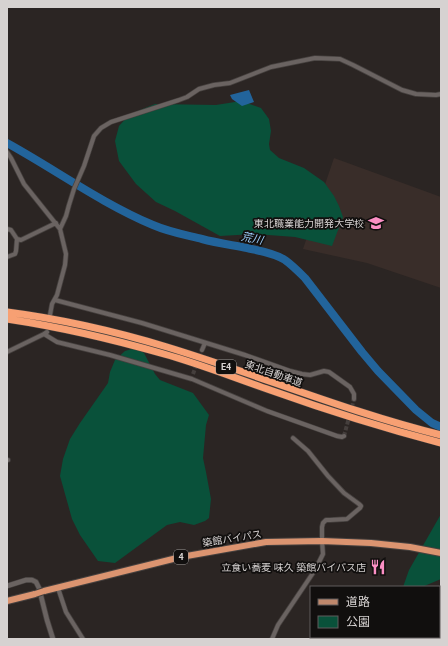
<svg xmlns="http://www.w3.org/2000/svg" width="448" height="646" font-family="Roboto,'Noto Sans JP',sans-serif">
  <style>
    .built { fill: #392d29 }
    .green { fill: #09513a }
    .water { fill: #22649b }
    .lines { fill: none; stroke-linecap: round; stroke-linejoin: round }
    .river { stroke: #22649b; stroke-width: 8 }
    .minor-tunnel { stroke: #453f3d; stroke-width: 4; stroke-dasharray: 4 2; stroke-linecap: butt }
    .minor-casing { stroke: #46413f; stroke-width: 5.5 }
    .tertiary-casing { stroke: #46413f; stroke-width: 6 }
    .primary-casing { stroke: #46413f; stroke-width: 8 }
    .trunk-casing { stroke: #46413f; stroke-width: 8 }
    .motorway-casing { stroke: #46413f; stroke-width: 8 }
    .minor { stroke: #6a6361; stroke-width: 4 }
    .tertiary { stroke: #6a6361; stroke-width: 4.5 }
    .primary { stroke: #bf886c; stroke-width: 6 }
    .trunk { stroke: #db9470; stroke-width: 6 }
    .motorway { stroke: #f7a073; stroke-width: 7 }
    .trunk-bridge-casing { stroke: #46413f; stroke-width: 8; stroke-linecap: butt }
    .trunk-bridge { stroke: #db9470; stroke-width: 6 }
    .labels { text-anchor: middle; stroke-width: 3.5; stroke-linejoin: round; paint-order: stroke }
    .shield { fill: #110f0e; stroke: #9b9896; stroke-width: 1 }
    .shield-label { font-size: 9px; font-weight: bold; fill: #d6d2d1 }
    .poi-label { font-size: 10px; fill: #d6d2d1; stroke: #110f0e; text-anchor: end }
    .street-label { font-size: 10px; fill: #d6d2d1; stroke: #110f0e }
    .water-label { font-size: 11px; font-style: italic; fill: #9fd0ff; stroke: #110f0e }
  </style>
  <rect width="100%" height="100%" fill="#2b2523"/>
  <path class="built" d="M334,158L441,197V288L367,263L303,249Z"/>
  <path class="green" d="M241,101L261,108L269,119L271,131L269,144L270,150L279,158L304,168L324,182L334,196L339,206L343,217L332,246L295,237L255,234L220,236L175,211L156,202L136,184L119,161L115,141L119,126L130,114L155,104L216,105Z
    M135,348L144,353L155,374L160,380L193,393L209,415L206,425L203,458L206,472L211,499L209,518L205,521L194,525L180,522L167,525L115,563L98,561L80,535L72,519L60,476L63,459L70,439L80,423L108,383L110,372L115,360L125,351Z
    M441,514V579L422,587H403L409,570Z"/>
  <path class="water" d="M249,90L254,102L242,106L232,99L230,95Z"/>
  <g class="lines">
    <path class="river" d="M7,143C56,170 101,203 153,225C169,232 186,235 202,239C217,243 232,245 247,248C260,251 274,253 285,260C292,265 299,272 305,278L362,352L378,371L416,410L432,423L441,427"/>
    <path class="minor-tunnel" d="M193,374L202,350
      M344,436L354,399"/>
    <defs>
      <path id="minor" d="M7,152L11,158L24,184L60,229L66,254L65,265L57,295L52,304L50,315
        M7,229L11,230L17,239L21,240L56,223
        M60,229L66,216L69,205L74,189L84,166L94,136L101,128L111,122L179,100L187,97L199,89L214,85L230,83L271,67L315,58L340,59L353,65L402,90L416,94L436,95L441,94
        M7,257L15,254L16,251L17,239
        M55,300L142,323L245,355L290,371L302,374L310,375L324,371L329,372L350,387L354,394V399
        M44,334L57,342L110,355L192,379L267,411L337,436L342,437L344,436
        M202,350L205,343
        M7,352L44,334L47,332
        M7,460H8
        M58,588L66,612L83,639
        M272,639L278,625L315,570L323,554L322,541V527L323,523L326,520H330L347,519L360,508L361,506L359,504L344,493L328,476L308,451L293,438"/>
      <path id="tertiary" d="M7,586L26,580H32L36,582L39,588L47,620L53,639"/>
      <path id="primary" d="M439,628L441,627
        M414,639L419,637"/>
      <path id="trunk" d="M44,591L181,557L266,542L322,541L371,543L410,547L441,553
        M7,601L35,594"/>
      <path id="motorway" d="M7,312C61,319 114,331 167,347C259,375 348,412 441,435
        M7,319C60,327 112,339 164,354C200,364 235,378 270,390C326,410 383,428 441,443"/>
    </defs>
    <use href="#minor" class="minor-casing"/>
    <use href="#tertiary" class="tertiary-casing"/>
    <use href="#primary" class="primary-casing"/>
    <use href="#trunk" class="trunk-casing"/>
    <use href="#motorway" class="motorway-casing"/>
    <use href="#minor" class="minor"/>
    <use href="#tertiary" class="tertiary"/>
    <use href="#primary" class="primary"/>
    <use href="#trunk" class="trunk"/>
    <use href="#motorway" class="motorway"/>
    <defs>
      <path id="trunk-bridge" d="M35,594L44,591"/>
    </defs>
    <use href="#trunk-bridge" class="trunk-bridge-casing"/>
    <use href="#trunk-bridge" class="trunk-bridge"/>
  </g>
  <defs>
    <symbol id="university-bare" viewBox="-9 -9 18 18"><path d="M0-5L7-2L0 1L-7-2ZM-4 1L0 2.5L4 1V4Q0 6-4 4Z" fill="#fb8fc4" stroke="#110f0e" stroke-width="2.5" paint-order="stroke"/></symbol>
    <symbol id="restaurant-bare" viewBox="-9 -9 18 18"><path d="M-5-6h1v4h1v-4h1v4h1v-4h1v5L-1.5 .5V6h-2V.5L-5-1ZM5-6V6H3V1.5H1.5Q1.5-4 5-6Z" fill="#fb8fc4" stroke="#110f0e" stroke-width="2.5" paint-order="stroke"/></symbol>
  </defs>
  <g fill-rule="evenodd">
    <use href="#university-bare" x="365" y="212" width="22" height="22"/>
    <use href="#restaurant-bare" x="367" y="556" width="22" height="22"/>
  </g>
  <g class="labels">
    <g class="shield">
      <rect x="216" y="360" width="20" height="14" rx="3"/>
      <rect x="174" y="550" width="14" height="14" rx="3"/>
    </g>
    <g class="shield-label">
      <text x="226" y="370">E4</text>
      <text x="181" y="560">4</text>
    </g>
    <g class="poi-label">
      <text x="364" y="227">東北職業能力開発大学校</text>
      <text x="366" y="571">立食い蕎麦 味久 築館バイパス店</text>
    </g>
    <g class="street-label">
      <text transform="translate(274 373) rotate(19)" y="4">東北自動車道</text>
      <text transform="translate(232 538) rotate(-9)" y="4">築館バイパス</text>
    </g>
    <g class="water-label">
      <text transform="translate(252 238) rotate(12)" y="4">荒川</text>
    </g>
  </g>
  <rect width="448" height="646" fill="none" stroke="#d6d2d1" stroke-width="16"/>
  <rect x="310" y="586" width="130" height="52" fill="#110f0e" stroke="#605d5c"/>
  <rect x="318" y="599" width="20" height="6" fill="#bf886c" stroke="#605d5c"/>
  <text x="346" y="606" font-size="12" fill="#d6d2d1">道路</text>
  <rect x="318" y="616" width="20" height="12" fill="#09513a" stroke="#605d5c"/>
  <text x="346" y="626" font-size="12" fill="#d6d2d1">公園</text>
</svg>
